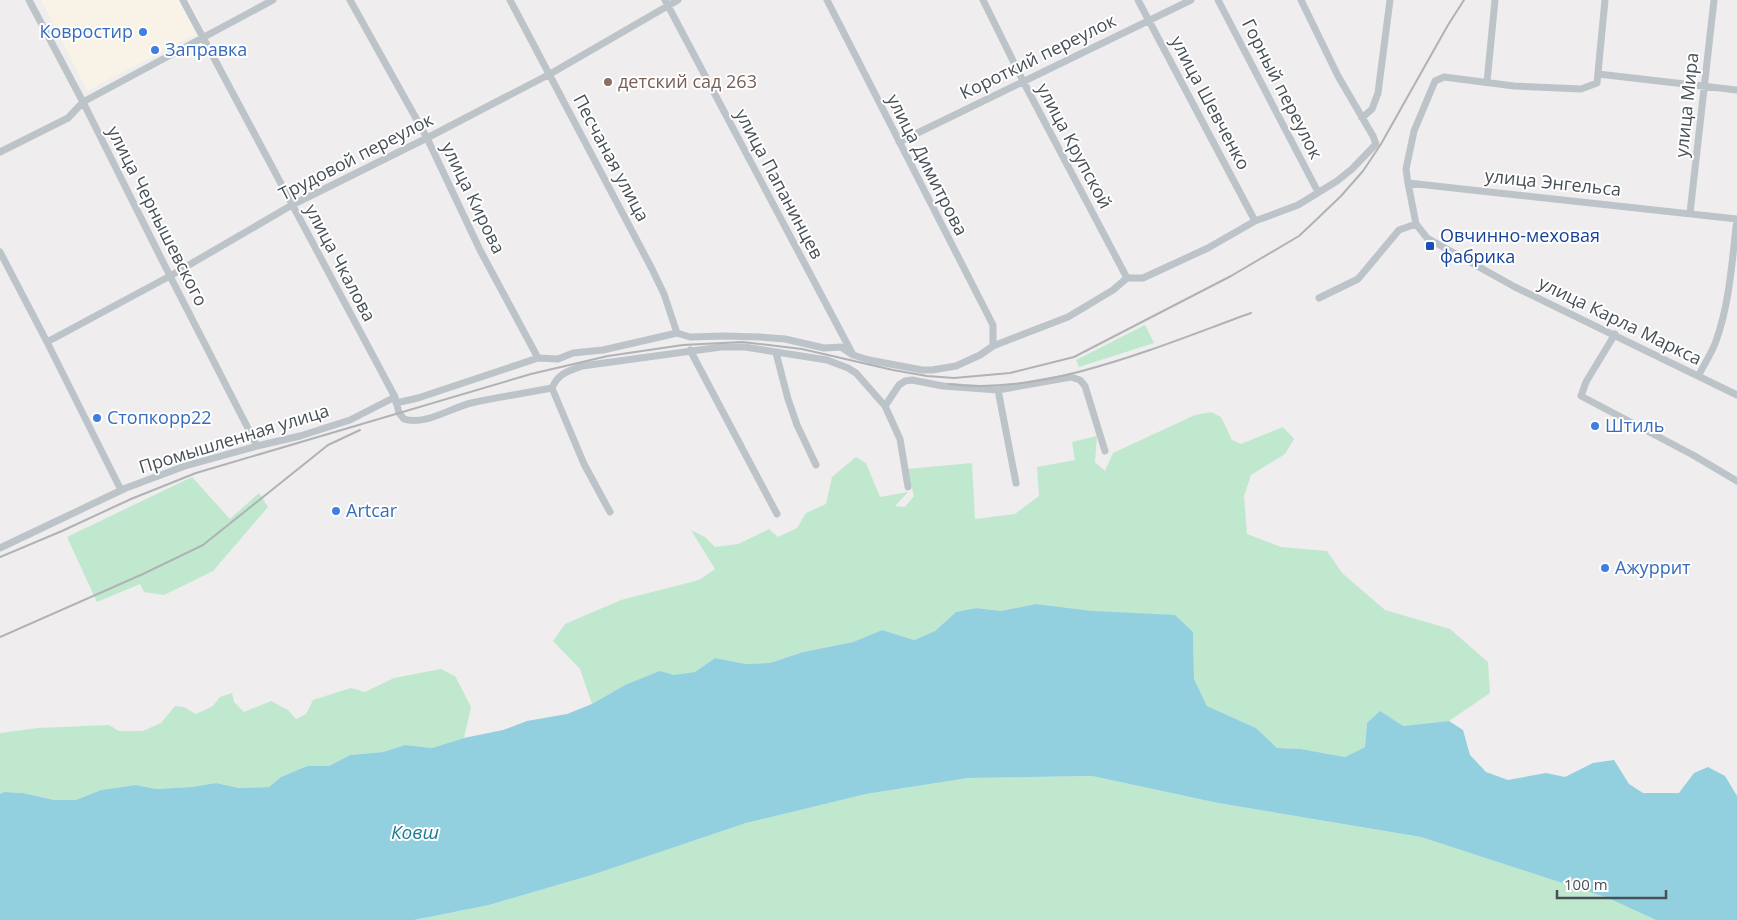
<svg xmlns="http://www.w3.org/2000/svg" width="1737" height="920" font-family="'Open Sans',sans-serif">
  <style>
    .commercial { fill: #f9f3e7 }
    .green { fill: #bfe8cf }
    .water { fill: #92d0e0 }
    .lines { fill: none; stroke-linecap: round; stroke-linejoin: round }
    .minor { stroke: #bcc4ca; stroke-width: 7 }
    .rail { stroke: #b0b2b6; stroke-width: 2 }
    .shop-dot { fill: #3f7fe0; stroke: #fff; stroke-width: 2 }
    .education-dot { fill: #8d6e63; stroke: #fff; stroke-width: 2 }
    .transit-dot { fill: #1a4fb4; stroke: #fff; stroke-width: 2 }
    .labels { text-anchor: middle; stroke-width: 4; stroke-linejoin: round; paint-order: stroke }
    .shop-label { font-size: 18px; fill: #366cbe; stroke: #fff; text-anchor: start }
    .street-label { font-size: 18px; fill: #475057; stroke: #fff }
    .education-label { font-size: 18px; fill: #785e54; stroke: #fff; text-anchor: start }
    .transit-label { font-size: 18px; fill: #164399; stroke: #fff; text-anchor: start }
    .water-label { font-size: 19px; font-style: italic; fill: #1d7d95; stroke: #fff }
  </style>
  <rect width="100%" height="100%" fill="#efeded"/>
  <path class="commercial" d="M41,0H189L204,30L87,91Z"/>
  <path class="green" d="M1145,325L1154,343L1079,367L1076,360Z
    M1211,412L1221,417L1232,440L1241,444L1283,427L1294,439L1285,454L1251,475L1244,496L1247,534L1281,547L1327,551L1342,573L1385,610L1450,629L1488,662L1490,693L1449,721L1403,726L1367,723L1365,747L1345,757L1301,749L1277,748L1256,728L1207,706L1194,679L1193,632L1093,611L1036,604L1001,611L976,608L956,612L935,631L913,640L882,630L853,642L803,652L770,663L746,664L715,658L695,672L625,685L592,704L580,669L553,641L565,624L621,600L699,580L715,569L691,530L705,537L715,547L738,544L769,529L778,537L797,528L806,513L826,504L832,477L856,457L866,463L880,497L908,492L895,506L905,507L914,496L907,469L972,463L975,519L1015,514L1039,496L1037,467L1075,460L1072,442L1097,436L1095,462L1105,471L1113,453L1195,415Z
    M192,477L230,519L259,493L268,507L213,571L164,595L144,592L140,584L97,602L67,537Z
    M441,669L455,676L471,707L464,738L432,748L405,745L383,752L350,755L329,766H307L281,777L269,787L239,788L216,783L192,787L156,789L136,785L101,790L77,800H54L23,793L4,792L0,794V733L38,728L109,725L119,731H143L161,723L175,706L184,707L196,714L213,706L220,697L232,693L234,702L244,712L271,701L288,710L296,719L306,714L313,700L351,688L365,692L394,678Z
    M1092,776L1218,803L1421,837L1608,898L1656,920H414L489,905L595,874L746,823L866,794L968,778Z"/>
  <path class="water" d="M1036,604L1093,611L1175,615L1193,632L1194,679L1207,706L1256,728L1277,748L1301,749L1345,757L1365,747L1367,723L1380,711L1403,726L1449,721L1463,730L1470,755L1486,772L1508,780L1546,773L1565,777L1593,763L1614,760L1629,784L1643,793H1679L1694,773L1708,767L1725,776L1737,796V920H1656L1608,898L1421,837L1218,803L1092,776L968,778L866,794L746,823L595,874L489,905L414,920H0V794L4,792L23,793L54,800H76L101,790L136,785L156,789L192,787L216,783L239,788L269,787L281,777L307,766H329L350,755L383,752L405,745L432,748L464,738L503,730L527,721L567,714L592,704L625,685L660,671L674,675L695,672L715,658L746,664L770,663L803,652L853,642L882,630L914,640L935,631L956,612L976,608L1001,611Z"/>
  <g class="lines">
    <path class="minor" d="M29,0L83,102L170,276L257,446
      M183,0L395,397L399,413L404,419C424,426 451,408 471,403C498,397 526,393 552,388
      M350,0L427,138L480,250L538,358
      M510,0L652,269L664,294L677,333
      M665,0L852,353
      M827,0L993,325V346
      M983,0L1023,81L1127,278
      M1138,0L1255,221
      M1218,0L1318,192
      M1598,74L1737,90
      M1487,82L1495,0
      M1362,118L1372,109L1378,93L1390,0
      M899,142L1191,0
      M0,152L68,118L83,102L273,0
      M1408,183L1406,169L1414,131L1435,81L1444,77L1514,86L1581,89L1597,83L1605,0
      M1690,213L1714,0
      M1416,224L1408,183L1737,219
      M1416,224L1427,238L1515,287L1737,395
      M0,252L47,342L121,490
      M1319,298L1358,279L1399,230L1416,224
      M677,333L690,337L725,336L760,337L785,339L824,348L841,347L853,355L869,360L922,370H932L956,366L980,355L993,346L1068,317L1113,290L1127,278H1143L1208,248L1255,221L1298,205L1337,181L1352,169L1376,144L1373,136L1338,76L1301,0
      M1615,334L1586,382L1581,396L1693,455L1737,481
      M47,342L170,276L292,205L427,138L550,74L678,0
      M690,350L777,514
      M776,353L788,399L797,425L816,465
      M1699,375C1704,364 1712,353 1716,341C1730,302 1732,260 1737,219
      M552,388C558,373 569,371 582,366L721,347H745L827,360L848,368L856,373L885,406L899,385L905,381L912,380L943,386L998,390L1071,377L1080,380L1085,386L1105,451
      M552,388L584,464L610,512
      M998,390L1016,483
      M396,403L418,398L538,358L558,359L573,353L603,350L677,333
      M885,406L900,439L908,487
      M0,548L126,488L185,466L257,446L300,436L350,420L395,397"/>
    <path class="rail" d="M949,384C1044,397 1162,345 1251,313
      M0,557L62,531L131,499L196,473L531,374L608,356L683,345L742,342L802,349L893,370L927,376L954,378L1010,373L1074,357L1231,276L1299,236L1317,219L1341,196L1363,171L1381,144L1448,25L1464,0
      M0,637L143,574L203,545L328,445L360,430"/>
  </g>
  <g class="shop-dot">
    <circle cx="143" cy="32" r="5"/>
    <circle cx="155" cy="50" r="5"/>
    <circle cx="97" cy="418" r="5"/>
    <circle cx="1595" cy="426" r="5"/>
    <circle cx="336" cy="511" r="5"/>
    <circle cx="1605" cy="568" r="5"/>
  </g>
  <circle class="education-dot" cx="608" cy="82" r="5"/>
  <rect class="transit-dot" x="1425" y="241" width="10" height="10" rx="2.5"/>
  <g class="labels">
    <g class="shop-label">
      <text x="133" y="38" text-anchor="end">Ковростир</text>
      <text x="165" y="56">Заправка</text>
      <text x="107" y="424">Стопкорр22</text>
      <text x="1605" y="432">Штиль</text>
      <text x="346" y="517">Artcar</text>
      <text x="1615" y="574">Ажуррит</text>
    </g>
    <g class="street-label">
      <text transform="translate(1038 57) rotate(-26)" y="6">Короткий переулок</text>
      <text transform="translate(1282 89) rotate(63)" y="6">Горный переулок</text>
      <text transform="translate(1210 103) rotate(62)" y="6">улица Шевченко</text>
      <text transform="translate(1687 105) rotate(-84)" y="6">улица Мира</text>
      <text transform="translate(1074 146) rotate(62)" y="6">улица Крупской</text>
      <text transform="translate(356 157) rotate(-27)" y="6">Трудовой переулок</text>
      <text transform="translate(611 158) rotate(62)" y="6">Песчаная улица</text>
      <text transform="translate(927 165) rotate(63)" y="6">улица Димитрова</text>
      <text transform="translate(1553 183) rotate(6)" y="6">улица Энгельса</text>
      <text transform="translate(779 184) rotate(62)" y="6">улица Папанинцев</text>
      <text transform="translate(473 198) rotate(64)" y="6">улица Кирова</text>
      <text transform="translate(157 216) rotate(63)" y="6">улица Чернышевского</text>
      <text transform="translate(340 263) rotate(62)" y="6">улица Чкалова</text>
      <text transform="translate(1620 321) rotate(26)" y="6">улица Карла Маркса</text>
      <text transform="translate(234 439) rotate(-17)" y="6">Промышленная улица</text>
    </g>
    <g class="education-label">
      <text x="618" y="88">детский сад 263</text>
    </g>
    <g class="transit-label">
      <text x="1440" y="242">Овчинно-меховая<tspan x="1440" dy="21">фабрика</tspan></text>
    </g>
    <g class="water-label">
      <text x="415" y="839">Ковш</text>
    </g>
  </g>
  <path d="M1557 890v8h109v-8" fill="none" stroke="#475057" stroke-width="2.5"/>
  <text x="1564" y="890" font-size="15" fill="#475057" stroke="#ffffff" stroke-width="4" paint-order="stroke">100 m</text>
</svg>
